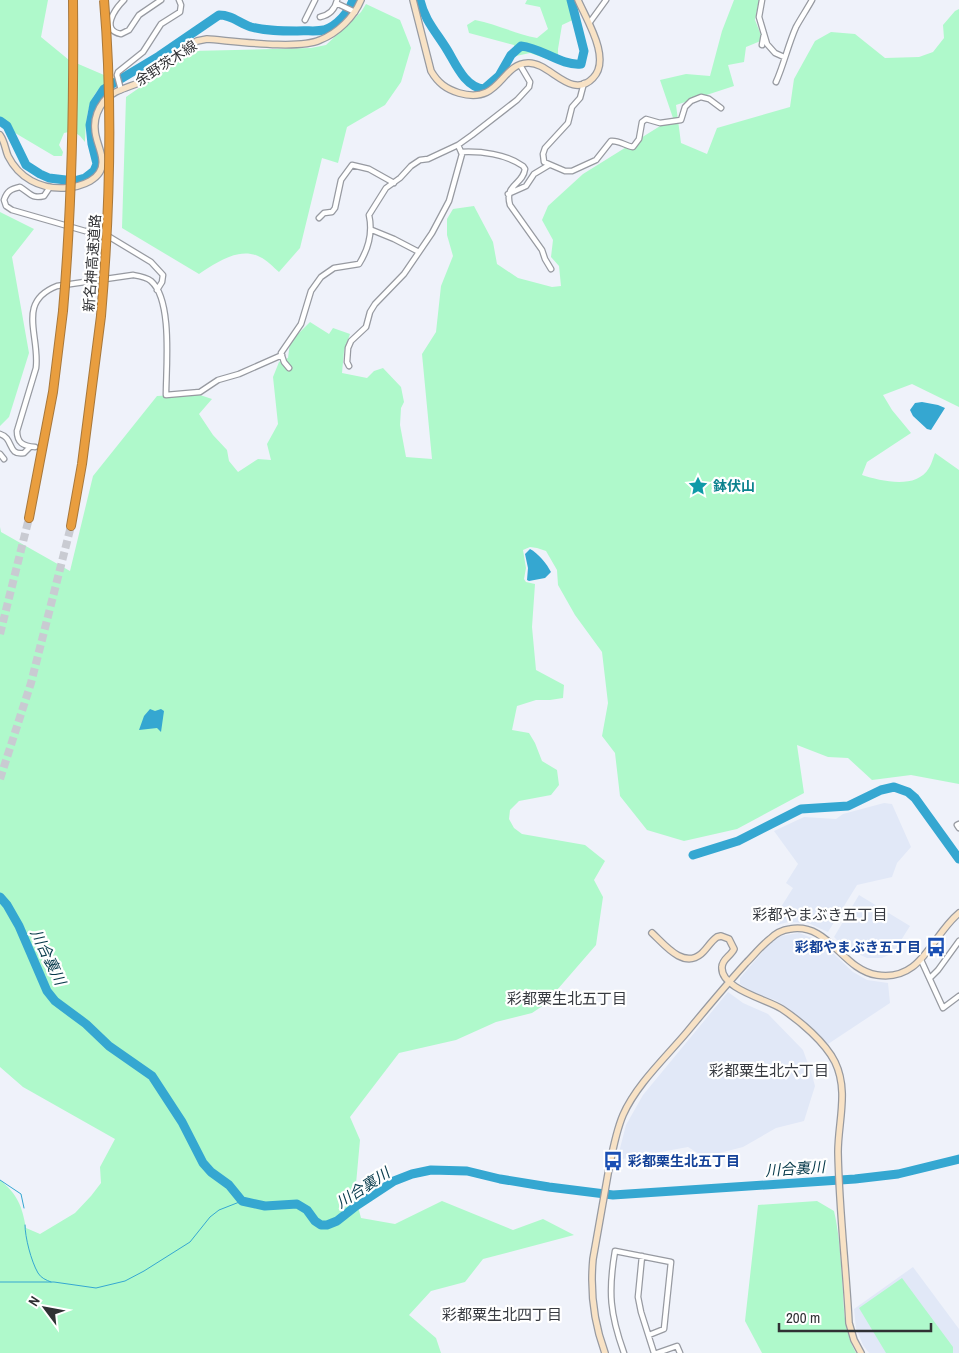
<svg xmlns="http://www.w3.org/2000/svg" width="959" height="1353" font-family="'Archivo Narrow','Noto Sans JP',sans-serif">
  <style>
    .built { fill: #e1e8f7 }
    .green { fill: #aff9cb }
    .water { fill: #35a7d1 }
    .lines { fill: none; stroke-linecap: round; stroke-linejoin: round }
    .stream { stroke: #35a7d1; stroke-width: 1 }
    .river { stroke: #35a7d1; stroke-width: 9 }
    .highway-tunnel { stroke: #c9cbd2; stroke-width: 8; stroke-dasharray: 8 4; stroke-linecap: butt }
    .street-casing { stroke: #979aa1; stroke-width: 7 }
    .secondary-casing { stroke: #979aa1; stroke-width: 8 }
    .highway-casing { stroke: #a8783b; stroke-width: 10 }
    .street { stroke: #fff; stroke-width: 4.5 }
    .secondary { stroke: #f8e2c5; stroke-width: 5.5 }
    .highway { stroke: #e99e3f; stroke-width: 8 }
    .highway-bridge-casing { stroke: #a8783b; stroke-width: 10; stroke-linecap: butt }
    .highway-bridge { stroke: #e99e3f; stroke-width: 8 }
    .labels { text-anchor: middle; stroke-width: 4.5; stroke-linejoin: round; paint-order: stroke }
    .street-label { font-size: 14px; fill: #303134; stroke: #fff }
    .culture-label { font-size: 14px; font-weight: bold; fill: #0d838f; stroke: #fff; text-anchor: start }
    .transit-label { font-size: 14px; font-weight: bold; fill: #164399; stroke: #fff; text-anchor: end }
    .neighbourhood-label { font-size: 15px; fill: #383b41; stroke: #fff }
    .water-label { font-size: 15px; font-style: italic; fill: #06394a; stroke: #fff }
  </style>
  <rect width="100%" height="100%" fill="#eff2fa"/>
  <path class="built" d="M884,803L892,804L911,847L897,863L892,877L857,885L828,932L808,923L788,922L777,925L774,918L793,888L786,883L798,864L774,831L804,817L836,819L843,814Z
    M859,895L910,926L893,953L882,958H867L845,948L834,937Z
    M799,933L820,941L853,972L867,980L888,983L890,1003L828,1044L785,1006L775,1000L755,994L740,984V978L771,942L781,936Z
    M728,992L743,1003L768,1014L803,1050L812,1075L815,1086L804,1121L776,1128L743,1147L704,1157L688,1147L617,1160L626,1125L643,1095Z
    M913,1267L959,1329V1353H869L863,1345L856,1328L854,1309Z"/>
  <path class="green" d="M0,0H48L41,37L69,60L111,78L113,81C109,83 103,86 99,89C86,103 86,124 85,142L80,136L73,131L64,133L59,145L63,152L62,156H54L0,124Z
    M527,0H572L577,18L562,25L558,49V57L553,61L530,53L516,56L514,45L469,33L467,25L475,20C496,24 516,34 537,38L548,29L540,7L525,4Z
    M734,0H759L755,20L763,40L746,47L744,62L728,65L734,86L676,105L681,143L707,154L717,128L790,107L794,79L815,41L831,32L855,34L885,58L919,57L933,52L944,38L943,25L955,11L959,9V407L912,384L883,395L892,410L911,433L867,462L862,475C881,481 916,490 929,468C932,463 933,458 935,453L959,470V784L911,775L872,780L848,758L828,757L797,745L804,793L737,829L684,841L647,830L620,796L615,753L602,736L608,703L602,652L575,615L558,585L557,570L546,551L537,548L530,547L523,550L526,568L524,579L526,582L535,584L532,627L536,670L564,685L563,698L550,700H536L517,706L512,730L529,733L535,743L542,761L557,770L559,785L551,795L519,801L510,810L509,819L514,828L522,834L585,845L605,861L594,880L603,897L596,945L544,1005L532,1013L496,1022L456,1040L399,1053L350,1117L360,1140L355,1195L361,1218L395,1224L442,1201L513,1230L543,1219L574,1235L483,1259L465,1282L431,1291L409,1315L436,1338L441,1353H0V1180C18,1195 22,1206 26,1228L40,1234L75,1213L91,1196L101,1183L100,1167L115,1139L23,1087L0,1067V527L1,532L70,571L93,476L157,396L197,394L212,399L199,414L213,435L227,450L229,461L238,472L258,459L271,460L267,444L278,424L273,377L279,362L288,358L290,342L310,322L329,334L333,328L350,334L344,351L342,373L367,378L374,371L383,368L401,387L404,402L401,408L400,425L406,457L432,459L422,354L436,332L441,286L453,256L447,235V219L453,209L474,206L493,242L497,264L518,278L552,287L561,286L559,266L551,257L553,240L542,220L548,206L583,174L673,118L660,80L686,74L710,76L722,31Z
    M366,4L400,20L411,48L401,82L385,105L347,127L338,163L322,158L300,248L279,272C273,267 267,260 260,257C239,246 216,263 199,274L122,228L126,97L192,51L311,48L326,45L361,12Z
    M0,212L34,229L12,257L29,353L9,417L0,426Z
    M817,1201L834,1211C840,1237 841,1265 843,1293C844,1314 845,1334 856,1353H762L745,1321L758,1205Z
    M902,1278L953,1347V1353H886L859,1308Z"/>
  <path class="water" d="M922,402L938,405L945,408L931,430L927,429L913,416L910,410L915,403Z
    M530,549C538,553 547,564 551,572L545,578L529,581L527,580L528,568L525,554Z
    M150,709L155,711L161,709L164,711L161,732L157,728L139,730L144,716Z"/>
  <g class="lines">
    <path class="stream" d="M0,1180L21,1194L24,1208
      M25,1225C25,1237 31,1261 38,1273C41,1278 46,1280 51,1282
      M0,1282H54L96,1288L125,1281L144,1271L190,1242L210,1217L219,1210L242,1201"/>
    <path class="river" d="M420,0C424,19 436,32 446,48C455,62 464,87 484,89L499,76L511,55L521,46C542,48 561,66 581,64L584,51L571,0
      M0,121L7,126L26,165L40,174L49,178L74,181L85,178L94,171L97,164L92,144L90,125L94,104L104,89L159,56L219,15C232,15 239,23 251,27C266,31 281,31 297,31C306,30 315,32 324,30C337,26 349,12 353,0
      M693,855L738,841L801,809L848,806L881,790L894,787L908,792L915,798L959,859
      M0,897L7,905L19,926L47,991L55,1001L86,1024L109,1046L152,1076L182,1122L203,1163L211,1172L229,1185L242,1201L265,1206L297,1204L307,1210L315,1221L321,1225H327L337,1221L356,1206L394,1181L412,1174L431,1170L467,1171L500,1179L549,1187L613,1195L855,1179L898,1174L959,1159"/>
    <path class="highway-tunnel" d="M0,634L29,518
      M0,779L31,683L71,526"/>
    <defs>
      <path id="street" d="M124,0C115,9 100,30 121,34L129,30L139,15L161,0
        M762,0L759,17L767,44L775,53L784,57
        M336,3L355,12
        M320,17C329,15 335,10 337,0
        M305,20L315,0
        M590,22L606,0
        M762,45L764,34
        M776,82C784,64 788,45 796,27C801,18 807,9 812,0
        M584,83L580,98L572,107L568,123L545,148L543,154L544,162L565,171H572L596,160L611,141C619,140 625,146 633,147L639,139L642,122L646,119L660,123L681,120L685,107L691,101L701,97L709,99L721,108
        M121,90L117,75L118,72L143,52L161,24L180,12L181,5L179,0
        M461,152C481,151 506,154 523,166L525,169C523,185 504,184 510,205L542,250L545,259L551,269
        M50,187L44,196C31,199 30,193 20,187C11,189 7,191 4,200L6,206L12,210L85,231L103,233L151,262L163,275L162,282L157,290
        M508,194L526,186L534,174L549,165
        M319,218L324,213L332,212L335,208L341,180L352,165L369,169L394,183
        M372,230L394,239L419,252
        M349,366L347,362L348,348L351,341L366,327L370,312L375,304L404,274L432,233L449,201L462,154L458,145
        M289,368L284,362L281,353L301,324L311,291L321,277L334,268L359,264C369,248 373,233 369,215L386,188L400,178L411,166L420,160L428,159L458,145L472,135L517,100L529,87L530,82L520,65
        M0,434C14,438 7,456 24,453L30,447
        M35,447C23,446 17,443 17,431L36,368C40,335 16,302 57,286L133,275C139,276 146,277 151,281C173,300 166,368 166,395L200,392L218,380L239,374L282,355
        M0,454L4,459
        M959,824L957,825L959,828
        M921,960L943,1008L959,996
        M930,978L938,970L959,941
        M642,1256L638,1297L641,1312L654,1353
        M624,1353C610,1314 608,1292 615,1251L671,1262L664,1329L649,1335
        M657,1353L677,1346L680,1353"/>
      <path id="secondary" d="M413,0L431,71C438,83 446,89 459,93C501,105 500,64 528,63C550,62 571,101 593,78C612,59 586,19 578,0
        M0,135C5,142 5,149 8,156C19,178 40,189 64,188C80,187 105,180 102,159C101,149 95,139 95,129C94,119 98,109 104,101C114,89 132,87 145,80C164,69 178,51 197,41L207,39C234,41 298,50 320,40C338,33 354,17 361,0
        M652,933C664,944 683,969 701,954C707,949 710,942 717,937L721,936L729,939L734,949C731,956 722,959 722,967C720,989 769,1000 782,1009C800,1021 825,1042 835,1062C849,1091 838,1122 838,1152C839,1209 846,1266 849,1323L854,1340L861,1353
        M605,1353C594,1323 590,1291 593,1259C598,1231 603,1202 608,1174C612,1154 615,1134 623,1115C636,1085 666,1057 687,1032C706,1009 726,985 746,963C754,955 761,946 770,939C775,934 782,930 790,929C829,922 842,970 877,975C922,982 931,936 959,913"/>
      <path id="highway" d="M29,518L53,392L63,311
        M71,526L82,464L101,316"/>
    </defs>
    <use href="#street" class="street-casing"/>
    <use href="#secondary" class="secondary-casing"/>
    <use href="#highway" class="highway-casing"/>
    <use href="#street" class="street"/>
    <use href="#secondary" class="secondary"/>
    <use href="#highway" class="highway"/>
    <defs>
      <path id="highway-bridge" d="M63,311C72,207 74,104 73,0
        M101,316C110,211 113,105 104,0"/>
    </defs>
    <use href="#highway-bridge" class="highway-bridge-casing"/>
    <use href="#highway-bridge" class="highway-bridge"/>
  </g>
  <defs>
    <symbol id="sight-bare" viewBox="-9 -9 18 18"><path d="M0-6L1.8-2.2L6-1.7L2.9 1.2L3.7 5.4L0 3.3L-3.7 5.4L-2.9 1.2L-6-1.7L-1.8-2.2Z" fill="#0f9aa8" stroke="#fff" stroke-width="2.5" paint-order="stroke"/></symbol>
    <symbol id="bus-bare" viewBox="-9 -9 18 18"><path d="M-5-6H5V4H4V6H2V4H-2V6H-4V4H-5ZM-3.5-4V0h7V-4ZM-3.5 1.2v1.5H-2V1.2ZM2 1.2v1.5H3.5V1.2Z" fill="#1a4fb4" stroke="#fff" stroke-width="2.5" paint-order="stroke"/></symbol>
  </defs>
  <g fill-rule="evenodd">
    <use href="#sight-bare" x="684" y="472" width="28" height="28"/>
    <use href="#bus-bare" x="922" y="933" width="28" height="28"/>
    <use href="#bus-bare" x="599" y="1147" width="28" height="28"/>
  </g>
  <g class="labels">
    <g class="street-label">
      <text transform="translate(166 63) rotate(-33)" y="5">余野茨木線</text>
      <text transform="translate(92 263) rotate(-86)" y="5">新名神高速道路</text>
    </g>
    <g class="culture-label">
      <text x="713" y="491">鉢伏山</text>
    </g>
    <g class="transit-label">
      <text x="921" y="952">彩都やまぶき五丁目</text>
      <text x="628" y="1166" text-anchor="start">彩都栗生北五丁目</text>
    </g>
    <g class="neighbourhood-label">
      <text x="820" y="920">彩都やまぶき五丁目</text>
      <text x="567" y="1004">彩都粟生北五丁目</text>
      <text x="769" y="1076">彩都粟生北六丁目</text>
      <text x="502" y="1320">彩都粟生北四丁目</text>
    </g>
    <g class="water-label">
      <text transform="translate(48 957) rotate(64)" y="5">川合裏川</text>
      <text transform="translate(795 1169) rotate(-4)" y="5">川合裏川</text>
      <text transform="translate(363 1188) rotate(-33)" y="5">川合裏川</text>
    </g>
  </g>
  <g transform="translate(45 1308) rotate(302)" stroke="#ffffff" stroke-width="4" paint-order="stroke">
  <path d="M0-4L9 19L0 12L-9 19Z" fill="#303134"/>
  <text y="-8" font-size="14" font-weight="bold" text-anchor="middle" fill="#303134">N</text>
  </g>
  <path d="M779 1323v8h152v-8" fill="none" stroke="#303134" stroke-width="2.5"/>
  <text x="786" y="1323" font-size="15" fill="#303134" stroke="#ffffff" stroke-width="4" paint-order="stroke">200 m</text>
</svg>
